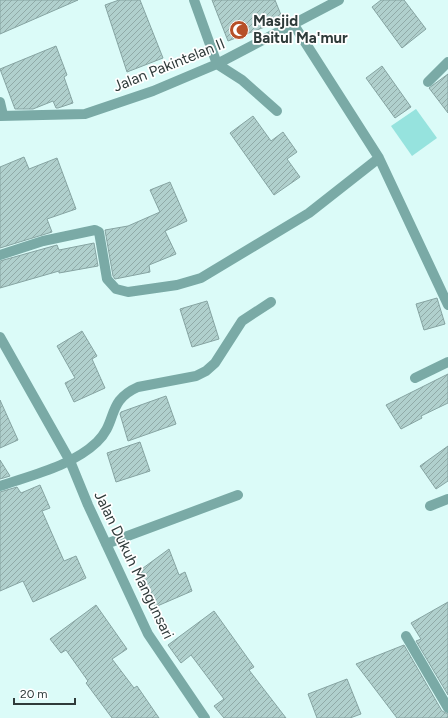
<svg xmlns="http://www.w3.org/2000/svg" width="448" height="718" font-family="Figtree,sans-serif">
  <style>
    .green { fill: #96e3de }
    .building { fill: url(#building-hatch); stroke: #86a4a2 }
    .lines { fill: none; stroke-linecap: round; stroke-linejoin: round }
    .minor { stroke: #7aaaa6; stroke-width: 10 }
    .labels { text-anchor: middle; stroke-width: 3.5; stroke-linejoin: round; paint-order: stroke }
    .poi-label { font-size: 15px; font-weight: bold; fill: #2f3b3a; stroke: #fff; text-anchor: start }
    .street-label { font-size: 15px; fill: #2f3b3a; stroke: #fff }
  </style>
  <defs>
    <pattern id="building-hatch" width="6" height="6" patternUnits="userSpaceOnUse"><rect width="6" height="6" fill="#b0d0cd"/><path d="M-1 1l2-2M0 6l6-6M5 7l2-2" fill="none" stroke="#90aaa7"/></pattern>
  </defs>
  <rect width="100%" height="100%" fill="#dbfbf8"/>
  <path class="green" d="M416,109L437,138L412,156L391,126Z"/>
  <path class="building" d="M0,0H78L0,34Z
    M119,0H140L163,58L127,72L105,5Z
    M212,0H275L283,20L228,41Z
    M381,0H404L426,29L402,48L372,7Z
    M56,46L67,75L64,77L73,103L58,108H56L53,101L33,109H15L0,69Z
    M382,66L411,107L395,118L366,78Z
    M448,74V113L429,88Z
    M253,116L271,141L283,132L297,152L287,159L300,177L274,195L230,133Z
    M24,157L29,169L57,158L76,209L47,219L52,232L0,248V167Z
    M170,182L187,221L165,231L176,254L149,265L150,272L115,279L113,276L105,230L128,226L160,212L150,190Z
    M94,243L98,266L59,273V271L0,288V261L57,245L59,250Z
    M437,298L445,324L424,330L416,304Z
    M207,301L219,339L192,347L180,309Z
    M82,331L97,356L92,359L105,388L74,402L65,383L75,378L57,346Z
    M448,374V403L421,416L422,418L401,429L386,405Z
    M166,396L176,424L128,441L120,414L121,412Z
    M0,400L18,440L0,448Z
    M140,442L150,471L116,482L107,453Z
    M448,446V481L436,489L420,466Z
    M0,460L10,476L0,479Z
    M40,485L50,508L42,511L64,561L76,556L86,578L33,602L23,581L0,591V492L17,487L21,493Z
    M169,549L179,575L185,572L192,591L155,607L139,571Z
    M448,602V695L416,641L421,639L411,623Z
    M96,605L127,649L112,659L134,688L137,686L159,718H112L86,683L88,681L66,650L61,653L50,639Z
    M214,611L254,667L249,670L286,718H224L214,706L224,699L191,655L181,663L168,645Z
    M404,645L442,711L448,714V718H397L356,664Z
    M347,679L361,714L350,718H317L308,694Z"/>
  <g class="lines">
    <path class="minor" d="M194,0L217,64L242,80L277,111
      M294,25L379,158L448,305
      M428,82L448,62
      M0,102L3,115
      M0,116L85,114L153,91L217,64L339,0
      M0,255L43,241L95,230L99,232L107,279L116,289L128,292L177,285L201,278L309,213L379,158
      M0,337L70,461L88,505L148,634L205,718
      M415,378L448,362
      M0,486C32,475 72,466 97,442C118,422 106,401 138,387L196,376L206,371L215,363L242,321L271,302
      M430,506L448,499
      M106,544L238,495
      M406,636L448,708"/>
  </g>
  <defs>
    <symbol id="mosque-disc" viewBox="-11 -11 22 22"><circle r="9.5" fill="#b75028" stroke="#fff"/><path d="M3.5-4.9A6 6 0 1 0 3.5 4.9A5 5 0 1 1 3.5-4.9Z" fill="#fff"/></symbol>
  </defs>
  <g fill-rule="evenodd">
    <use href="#mosque-disc" x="228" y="19" width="22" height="22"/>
  </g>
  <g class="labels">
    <g class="poi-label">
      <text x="253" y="26">Masjid<tspan x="253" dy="17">Baitul Ma'mur</tspan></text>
    </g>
    <g class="street-label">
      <text transform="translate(169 65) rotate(-22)" y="5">Jalan Pakintelan II</text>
      <text transform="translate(134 565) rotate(64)" y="5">Jalan Dukuh Mangunsari</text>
    </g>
  </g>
  <path d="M14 698v6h61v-6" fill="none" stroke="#2f3b3a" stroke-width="2"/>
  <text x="20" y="698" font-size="12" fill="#2f3b3a" stroke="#ffffff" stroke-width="3" paint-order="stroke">20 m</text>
</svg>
